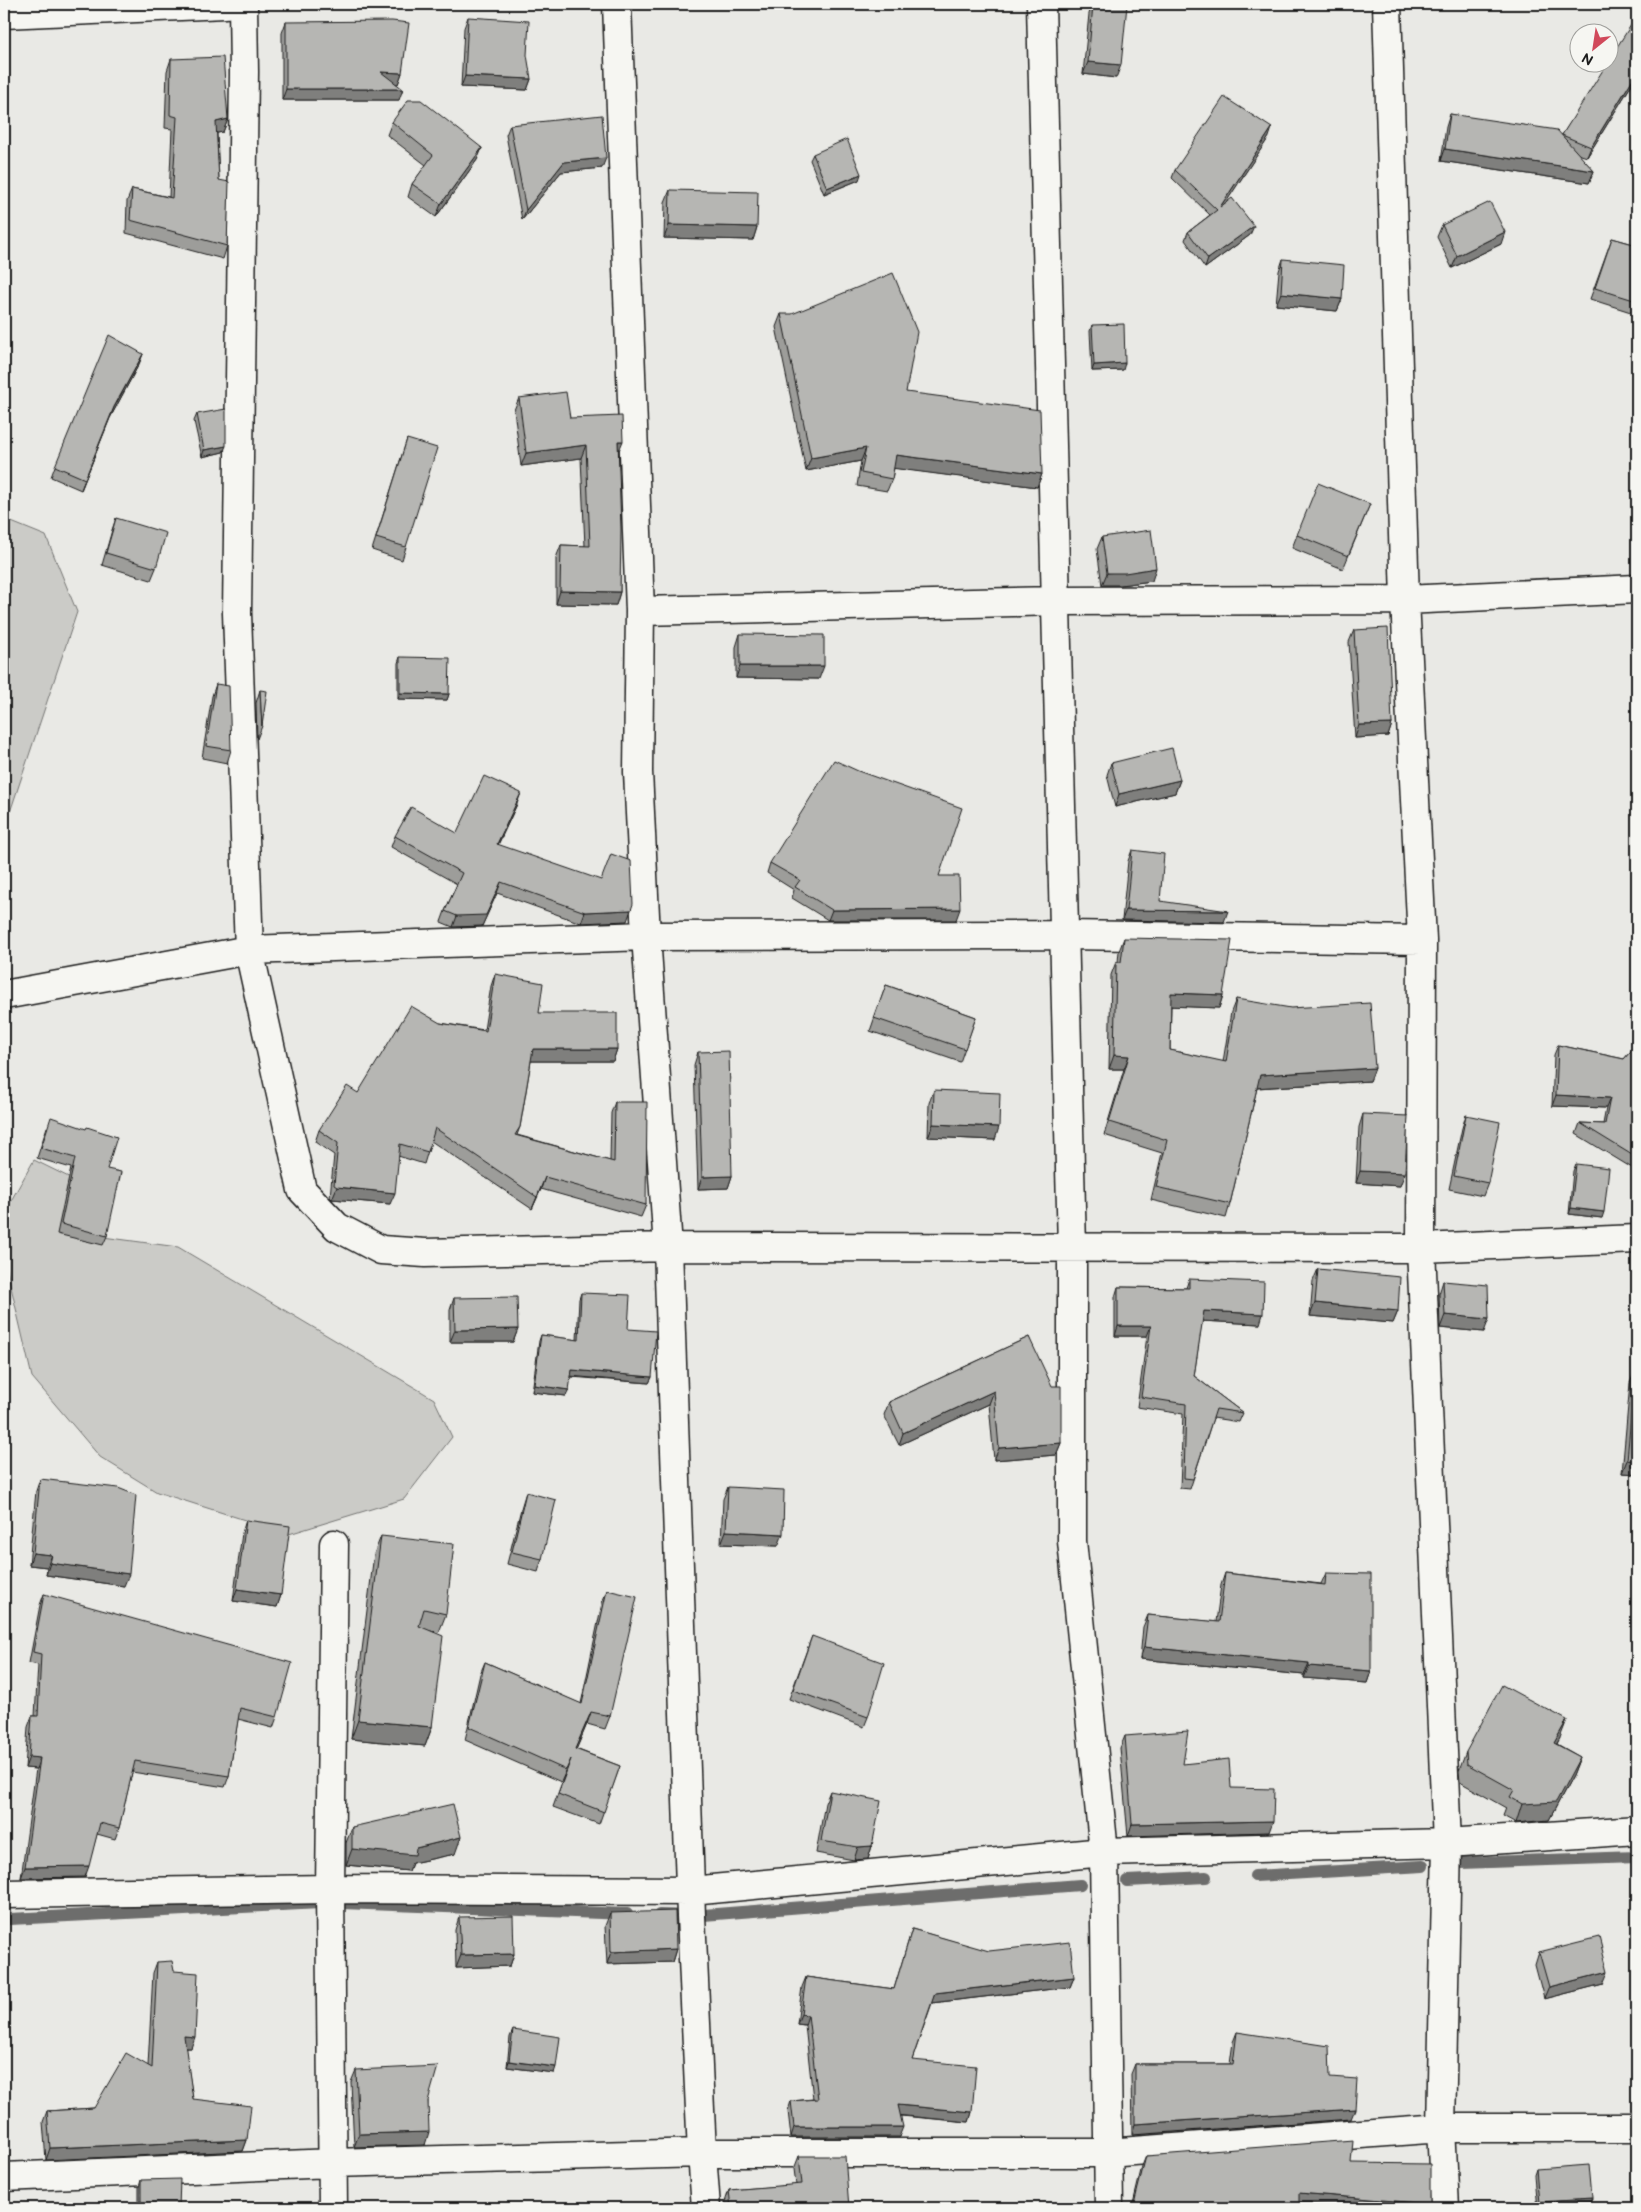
<svg xmlns="http://www.w3.org/2000/svg" width="1641" height="2212" font-family="'Balsamiq Sans',sans-serif">
  <style>
    .green { fill: #cbcbc7; stroke: #747472 }
    .lines { fill: none; stroke-linecap: round; stroke-linejoin: round }
    .stream { stroke: #6d6d6c; stroke-width: 12 }
    .street-casing { stroke: #1c1c1c; stroke-width: 31 }
    .street { stroke: #f6f6f2; stroke-width: 28 }
    .wall { fill: #9d9d9a; stroke: #1c1c1c }
    .shaded-wall { fill: #7f7f7d; stroke: #1c1c1c }
    .building { fill: #b6b6b3; stroke: #1c1c1c }
  </style>
  <rect width="100%" height="100%" fill="#e9e9e5"/>
  <filter id="ink" filterUnits="userSpaceOnUse"><feTurbulence type="fractalNoise" baseFrequency=".02" numOctaves="2"/><feDisplacementMap in="SourceGraphic" scale="10" xChannelSelector="R" yChannelSelector="G"/><feConvolveMatrix kernelMatrix="1 2 1 2 8 2 1 2 1" color-interpolation-filters="sRGB"/></filter>
  <g filter="url(#ink)">
    <path class="green" d="M4,519L46,536L77,612L4,830Z
      M34,1160L95,1190L103,1237L178,1247L434,1399L452,1437L404,1499L289,1534L157,1492L100,1457L32,1377L4,1257V1213Z"/>
    <g class="lines">
      <path class="stream" d="M1461,1863L1637,1857
        M1255,1876L1423,1866
        M1127,1881L1206,1877
        M342,1903L627,1914
        M659,1915L691,1916L1080,1885
        M10,1919L320,1903"/>
      <defs>
        <path id="street" d="M243,4L244,72L237,613L249,950L302,1190L337,1227L381,1250L425,1253L668,1247L1421,1248L1637,1239
          M617,4L640,611L638,772L646,936L668,1247L691,1916L702,2153L706,2208
          M1041,4L1072,1248V1541L1104,1852L1109,2208
          M1387,4L1405,600L1422,940L1421,1248L1447,1843L1441,2128L1445,2208
          M4,14L225,4
          M640,611L1057,601L1405,600L1637,589
          M4,995L249,950L646,936L1064,935L1422,940
          M4,1894L330,1889L691,1891L1104,1852L1447,1843L1637,1830
          M4,2177L332,2163L702,2153H1107L1441,2128H1637
          M333,2208L330,1889L334,1544"/>
      </defs>
      <use href="#street" class="street-casing"/>
      <use href="#street" class="street"/>
    </g>
    <path class="wall" d="M1092,4H1118L1116,78L1083,74L1089,14Z
      M468,17L531,79L527,90L461,87L464,28Z
      M286,22L402,73L398,84L396,83L399,100H282V33Z
      M1637,24V76L1587,157L1578,154L1594,171L1589,183L1441,161L1446,127L1450,114L1562,135Z
      M171,59L228,119L223,132L217,133L219,180L227,246L223,259L126,233L127,201L132,189L169,197L172,129L165,128L167,71Z
      M392,122L482,148L477,160L436,217L408,197L412,184L426,165L387,135Z
      M510,125L602,168L561,172L522,220L506,135Z
      M1269,137L1225,203L1250,235L1205,268L1185,240L1188,232L1210,215L1172,178L1175,170Z
      M813,154L859,180L824,194L810,160Z
      M670,190L757,227L753,240L664,238L665,202Z
      M1442,225L1501,244L1452,268L1437,237Z
      M1612,238L1637,245V314L1590,299Z
      M1283,259L1342,299L1337,311L1276,305L1279,271Z
      M781,314L906,392L1042,474L1037,487L894,468L892,479L887,491L857,486L861,461L806,471L776,327Z
      M1092,325L1123,370L1092,371L1090,331Z
      M143,354L139,364L110,418L81,490L51,477L55,466Z
      M519,398L570,418L618,453L620,592L616,605L556,604V558L561,545L585,546L581,458L521,466L514,410Z
      M197,414L223,452L202,457L194,421Z
      M407,439L406,547L402,560L372,550Z
      M1370,504L1343,569L1292,548L1297,535Z
      M116,518L156,568L151,580L102,565L112,530Z
      M1102,537L1152,581L1120,585H1102L1097,549Z
      M1354,630L1392,724L1388,736L1355,738L1349,642Z
      M740,634L819,679L736,678V647Z
      M400,657L449,694L447,700L398,699V663Z
      M216,684L231,750L227,763L202,758L212,696Z
      M260,690L262,726L257,739L256,703Z
      M1111,763L1180,780L1175,793L1115,807L1107,775Z
      M517,804L498,845L627,921L581,923L497,893L482,926L453,927L441,922L445,911L457,884L391,847L395,836L457,833Z
      M1132,850L1160,901L1224,922L1122,920L1128,861Z
      M770,863L939,876L956,920H828L792,898L794,890L767,873Z
      M1124,938L1223,995L1219,1008L1171,1006L1170,1050L1223,1062L1231,1012L1236,999L1375,1068L1370,1081L1257,1088L1230,1204L1226,1218L1151,1200L1162,1153L1104,1135L1124,1069H1109L1111,975L1116,962H1118L1119,951Z
      M495,974L539,1013L617,1049L613,1061H531L520,1127L517,1135L610,1161L611,1113L615,1102L646,1205L641,1217L541,1189L532,1209L431,1141L424,1164L398,1156L390,1204L332,1199L330,1197L334,1155L315,1142L319,1130L358,1093L440,1023L484,1030L491,986Z
      M886,985L976,1017L960,1062L870,1031Z
      M1637,1044V1171L1576,1134L1580,1123L1603,1124L1606,1108L1552,1106L1554,1055L1558,1045L1624,1059Z
      M698,1052L732,1176L728,1188L698,1189L694,1065Z
      M934,1090L995,1140L928,1137L929,1103Z
      M1363,1114L1400,1186L1356,1183L1359,1127Z
      M1466,1115L1488,1183L1483,1196L1449,1189L1462,1128Z
      M47,1127L107,1169V1236L103,1245L57,1234L71,1168L37,1158Z
      M1576,1164L1602,1218L1569,1214L1573,1171Z
      M1318,1269L1398,1311L1393,1323L1310,1316L1313,1281Z
      M1189,1279L1260,1324L1202,1321L1194,1376L1243,1413L1239,1422L1213,1418L1190,1489L1180,1488L1183,1414L1137,1407L1147,1336H1115V1297L1118,1287L1186,1288Z
      M1443,1281L1484,1332L1440,1328L1439,1294Z
      M581,1293L628,1329L652,1377L649,1383L571,1377L566,1396L532,1392L539,1341L541,1335L577,1340L579,1299Z
      M454,1298L518,1329L513,1342H450V1310Z
      M1637,1302V1327H1635Z
      M1029,1337L1061,1443L1056,1455L994,1460L989,1404L899,1445L884,1415L889,1402Z
      M1635,1371L1637,1474L1622,1473L1630,1383Z
      M40,1479L124,1586L46,1575L47,1567L29,1565L36,1491Z
      M728,1487L778,1546L721,1544L723,1499Z
      M526,1492L542,1559L538,1572L507,1564L522,1505Z
      M246,1520L281,1595L277,1607L233,1601L242,1533Z
      M381,1536L446,1614L439,1632L430,1631L432,1727L425,1746L351,1739L374,1554Z
      M1225,1573L1321,1584L1326,1573L1371,1671L1367,1683L1304,1678V1675L1140,1659L1143,1627L1148,1615L1216,1622L1221,1585Z
      M607,1590L610,1716L605,1729L587,1724L576,1749L620,1766L599,1824L553,1807L566,1771L561,1782L465,1740L480,1674L485,1662L581,1704L602,1603Z
      M44,1594L277,1717L273,1728L238,1719L229,1776L225,1787L132,1772L119,1828L115,1839L97,1834L85,1877L21,1878L36,1769L25,1768L28,1727L32,1716H35L38,1665L29,1663L40,1605Z
      M812,1636L868,1717L864,1727L789,1699Z
      M1125,1736L1231,1788L1269,1832L1128,1836L1120,1748Z
      M1560,1738L1557,1744L1580,1757L1573,1775L1549,1820L1516,1823L1503,1816L1506,1808L1460,1782L1459,1771L1466,1752Z
      M830,1791L872,1846L868,1859L854,1860L816,1853L825,1803Z
      M352,1827L455,1854L412,1863L409,1871L346,1865V1843Z
      M610,1913L676,1949L672,1962L607,1964L605,1926Z
      M459,1917L514,1954L510,1966L456,1968L455,1930Z
      M912,1929L1074,1977L1070,1987L932,2003L912,2060L972,2112L969,2122L901,2116L899,2137H791L788,2111L791,2101L813,2099L805,2025L797,2024L802,1987L806,1977L894,1989Z
      M1539,1952L1603,1984L1544,1999L1535,1965Z
      M157,1962L174,1971L191,2048H185L193,2099L247,2140L243,2151L46,2160L43,2122L47,2111L94,2108L148,2066L153,1973Z
      M513,2030L554,2073L507,2067L510,2037Z
      M1237,2032L1330,2077L1351,2119L1132,2135L1131,2074L1135,2064H1230L1233,2042Z
      M356,2070L428,2101L425,2145L354,2147L351,2082Z
      M799,2156L849,2208H725V2202L729,2190L796,2185L794,2169Z
      M1146,2156L1351,2163L1430,2204L1428,2208H1355L1299,2203L1298,2208H1132L1142,2166Z
      M1536,2169L1592,2199L1589,2205L1537,2208L1534,2175Z
      M141,2180L179,2208H139V2187Z"/>
    <path class="shaded-wall" d="M1088,62L1121,65L1116,78L1083,74Z
      M381,72L402,73L398,84L377,82Z
      M1637,72V76L1587,157L1591,147Z
      M465,76L531,79L527,90L461,87Z
      M286,89H403L399,100H282Z
      M228,119L223,132L212,134L216,122Z
      M1272,128L1269,137L1217,216L1220,207Z
      M482,148L477,160L436,217L441,204Z
      M1445,149L1594,171L1589,183L1441,161Z
      M606,158L602,168L561,172L522,220L526,210L564,162Z
      M861,174L859,180L824,194L827,188Z
      M669,225L757,227L753,240L664,238Z
      M1254,226L1250,235L1205,268L1208,259Z
      M1505,232L1501,244L1452,268L1457,256Z
      M1281,293L1342,299L1337,311L1276,305Z
      M143,354L139,364L110,418L81,490L114,407Z
      M1125,363L1123,370L1092,371L1094,365Z
      M618,441H623L618,453Z
      M586,445L581,458L521,466L526,453Z
      M226,446L223,452L202,457L204,450Z
      M866,448L861,461L806,471L811,458Z
      M896,455L1042,474L1037,487L891,468Z
      M1156,568L1152,581L1120,585H1102L1107,573Z
      M560,591L620,592L616,605L556,604Z
      M740,666H824L819,679L736,678Z
      M400,693L449,694L447,700L398,699Z
      M1392,724L1388,736L1355,738L1359,725Z
      M1180,780L1175,793L1115,807L1119,794Z
      M521,793L517,804L493,855L497,844Z
      M501,882L497,893L482,926L453,927L457,916Z
      M960,909L956,920H828L832,910Z
      M631,910L627,921L581,923L585,912Z
      M1126,910L1228,911L1224,922L1122,920Z
      M1171,993L1223,995L1219,1008L1166,1006Z
      M533,1049H617L613,1061H528Z
      M1114,1055L1129,1056L1124,1069H1109Z
      M1375,1068L1370,1081L1255,1088L1260,1075Z
      M1556,1095L1610,1098L1606,1108L1552,1106Z
      M933,1124L999,1127L995,1140L928,1137Z
      M1360,1171L1405,1173L1400,1186L1356,1183Z
      M732,1176L728,1188L698,1189L702,1177Z
      M545,1177L541,1189L532,1209L537,1197Z
      M337,1187L395,1193L390,1204L332,1199Z
      M1571,1208L1604,1212L1602,1218L1569,1214Z
      M1315,1303L1398,1311L1393,1323L1310,1316Z
      M1204,1311L1263,1314L1260,1324L1200,1321Z
      M1445,1315L1489,1319L1484,1332L1440,1328Z
      M1118,1326H1151L1147,1336H1115Z
      M518,1329L513,1342H450L455,1330Z
      M572,1370L652,1377L649,1383L569,1376Z
      M534,1385L569,1390L566,1396L532,1392Z
      M994,1391L989,1404L899,1445L903,1433Z
      M1061,1443L1056,1455L994,1460L999,1448Z
      M1627,1460L1637,1461V1474L1622,1473Z
      M726,1531L783,1534L778,1546L721,1544Z
      M33,1553L52,1555L47,1567L29,1565Z
      M50,1563L129,1574L124,1586L46,1575Z
      M237,1589L281,1595L277,1607L233,1601Z
      M1144,1647L1309,1663L1304,1675L1140,1659Z
      M1309,1666L1371,1671L1367,1683L1304,1678Z
      M591,1712L587,1724L571,1762L575,1749Z
      M358,1720L432,1727L425,1746L351,1739Z
      M1567,1720L1560,1738L1547,1761L1554,1743Z
      M29,1757L40,1758L36,1769L25,1768Z
      M1580,1757L1573,1775L1549,1820L1516,1823L1522,1804Z
      M1273,1821L1269,1832L1128,1836L1132,1824Z
      M461,1837L455,1854L412,1863L409,1871L346,1865L352,1849L416,1848Z
      M872,1846L868,1859L854,1860L858,1847Z
      M89,1866L85,1877L21,1878L25,1867Z
      M676,1949L672,1962L607,1964L611,1952Z
      M514,1954L510,1966L456,1968L461,1955Z
      M1608,1972L1603,1984L1544,1999L1549,1987Z
      M1074,1977L1070,1987L931,2003L935,1993Z
      M801,2014L808,2015L805,2025L797,2024Z
      M184,2036L195,2037L191,2048H180Z
      M509,2061L556,2067L554,2073L507,2067Z
      M898,2105L972,2112L969,2122L895,2115Z
      M1355,2109L1351,2119L1132,2135L1135,2124Z
      M794,2127H903L899,2137H791Z
      M429,2132L425,2145L354,2147L359,2134Z
      M247,2140L243,2151L46,2160L50,2148Z
      M1299,2193L1430,2204L1428,2208H1355L1295,2203Z
      M1592,2199L1589,2205L1537,2208L1539,2202Z
      M1299,2204L1298,2208H1243L1244,2205Z"/>
    <path class="building" d="M1093,4H1118L1127,5L1121,65L1088,62Z
      M468,17L529,21L527,55L531,79L465,76Z
      M392,21L409,23L402,73L381,72L403,89H286V22Z
      M1633,22L1637,24V72L1591,147L1562,135L1608,62V61Z
      M223,57L228,119L216,122L219,180L229,182L227,246L130,220L132,189L172,198L177,117L170,115L171,59Z
      M1224,97L1272,128L1220,207L1232,198L1254,226L1208,259L1188,232L1217,210L1175,170Z
      M408,100H421L482,148L441,204L412,184L433,155L392,122Z
      M1450,114L1557,130L1594,171L1445,149Z
      M602,115L606,158L564,162L526,210L510,125Z
      M847,139L861,174L827,188L813,154Z
      M670,190L758,192L757,227L669,225Z
      M1490,202L1505,232L1457,256L1442,225Z
      M1612,238L1637,245V301L1595,288Z
      M1283,259L1344,265L1342,299L1281,293Z
      M893,273L917,332L906,392L1040,410L1042,474L896,455L892,479L861,473L866,448L811,458L781,314H792Z
      M1124,324L1125,363L1094,365L1092,325Z
      M109,335L143,354L114,407L85,479L55,466Z
      M566,392L570,418L622,416L623,441H618L621,529L620,592L560,591L561,545L590,546L586,445L526,453L519,398Z
      M226,409V446L204,450L197,414Z
      M407,439L437,448L406,547L376,538Z
      M1318,483L1370,504L1348,556L1297,535Z
      M116,518L166,533L156,568L106,553Z
      M1151,530L1156,568L1125,573H1107L1102,537Z
      M1388,628L1392,724L1359,725L1354,630Z
      M740,634L824,635V666H740Z
      M400,657L450,658L449,694L400,693Z
      M216,684L229,686L231,750L206,746Z
      M260,690L267,691L262,726Z
      M1172,748L1180,780L1119,794L1111,763Z
      M834,760L858,771L962,808L939,876H959L960,909L832,910L795,887L800,880L770,863Z
      M484,776L521,793L497,844L601,880L611,854L631,861L633,904L631,910L585,912L501,882L486,915L457,916L445,911L462,873L395,836L411,807L457,833Z
      M1132,850L1164,854L1160,901L1228,911L1126,910Z
      M1124,938L1232,940L1223,995L1171,993L1170,1050L1226,1062L1236,999L1291,1008L1370,1003L1375,1068L1260,1075L1230,1204L1156,1187L1167,1140L1109,1122L1129,1056L1114,1055L1116,962H1121Z
      M495,974L543,983L539,1013H617V1049H533L520,1127L515,1135L614,1162L615,1102H647L646,1205L545,1177L537,1197L435,1128L428,1152L400,1144L395,1193L337,1187L334,1185L338,1143L319,1130L347,1086L358,1093L411,1006L440,1023L486,1031Z
      M886,985L976,1017L965,1049L874,1018Z
      M1637,1044V1158L1580,1123L1605,1124L1610,1098L1556,1095L1558,1045L1624,1059Z
      M729,1051L732,1176L702,1177L698,1052Z
      M934,1090L1000,1093L999,1127L933,1124Z
      M1363,1114L1408,1116L1405,1173L1360,1171Z
      M1466,1115L1500,1122L1488,1183L1454,1176Z
      M51,1117L86,1129L87,1127L117,1137L107,1169L121,1172L107,1236L61,1224L75,1158L41,1148Z
      M1576,1164L1609,1168L1604,1212L1571,1208Z
      M1318,1269L1400,1277L1398,1311L1315,1303Z
      M1189,1279L1264,1282L1263,1314L1204,1311L1194,1376L1243,1413L1216,1409L1193,1479L1184,1478L1186,1404L1141,1397L1151,1326H1118V1287L1189,1288Z
      M1443,1281L1488,1285L1489,1319L1445,1315Z
      M581,1293L630,1295L628,1329L656,1331L652,1377L572,1370L569,1390L534,1385L541,1335L579,1340Z
      M517,1297L518,1329L455,1330L454,1298Z
      M1029,1337L1052,1386H1061V1443L999,1448L994,1391L903,1433L889,1402Z
      M1635,1371H1637V1461L1627,1460Z
      M40,1479L118,1488L136,1495L129,1574L50,1563L52,1555L33,1553Z
      M728,1487L784,1490L783,1534L726,1531Z
      M526,1492L556,1500L542,1559L512,1552Z
      M246,1520L290,1526L281,1595L237,1589Z
      M381,1536L454,1544L446,1614L424,1609L419,1626L443,1636L432,1727L358,1720Z
      M1225,1573L1325,1585L1326,1573L1371,1574V1671L1309,1666V1663L1144,1647L1148,1615L1219,1622Z
      M607,1590L637,1597L610,1716L591,1712L575,1749L620,1766L604,1812L558,1794L571,1759L566,1770L469,1727L485,1662L582,1704Z
      M44,1594L292,1663L277,1717L240,1708L229,1776L135,1761L119,1828L100,1823L89,1866L25,1867L40,1758L29,1757L32,1716H38L41,1654L33,1652Z
      M812,1636L884,1663L868,1717L793,1690Z
      M1502,1685L1567,1720L1554,1743L1580,1757L1556,1802L1522,1804L1510,1797L1514,1790L1467,1764L1466,1752Z
      M1188,1731L1183,1764L1229,1759L1231,1788L1274,1789L1273,1821L1132,1824L1125,1736Z
      M830,1791L881,1801L872,1846L858,1847L821,1841Z
      M453,1804L461,1837L416,1848L415,1855L352,1849V1827Z
      M675,1911L676,1949L611,1952L610,1913Z
      M513,1916L514,1954L461,1955L459,1917Z
      M912,1929L989,1951L1070,1942L1074,1977L935,1993L912,2060L976,2066L972,2112L898,2105L903,2127H794L791,2101L818,2099L808,2015L801,2014L806,1977L894,1989Z
      M1599,1937L1608,1972L1549,1987L1539,1952Z
      M172,1961L174,1971L198,1973L195,2037L184,2036L193,2099L251,2106L247,2140L50,2148L47,2111L94,2108L126,2053L152,2068L157,1962Z
      M513,2030L560,2037L556,2067L509,2061Z
      M1237,2032L1329,2046L1330,2077L1357,2079L1355,2109L1135,2124V2064H1233Z
      M438,2066L428,2101L429,2132L359,2134L356,2070Z
      M1353,2140L1351,2163L1430,2164V2204L1299,2193V2204L1244,2205L1246,2208H1133L1146,2156Z
      M799,2156H845L849,2208H731L729,2190L802,2184Z
      M1589,2165L1592,2199L1539,2202L1536,2169Z
      M180,2179L179,2208H141V2180Z"/>
  </g>
  <rect width="1641" height="2212" fill="none" stroke="#f6f6f2" stroke-width="20"/>
  <rect x="10" y="10" width="1621" height="2192" fill="none" stroke="#1c1c1c" stroke-width="2" filter="url(#ink)"/>
  <g transform="translate(1594 48) rotate(210)"><circle r="24" fill="#f6f6f2" stroke="#9f9f9c"/>
  <path d="M0-4L9 19L0 12L-9 19Z" fill="#d1495b"/>
  <text y="-8" font-size="14" font-weight="bold" text-anchor="middle" fill="#1c1c1c">N</text>
  </g>
</svg>
